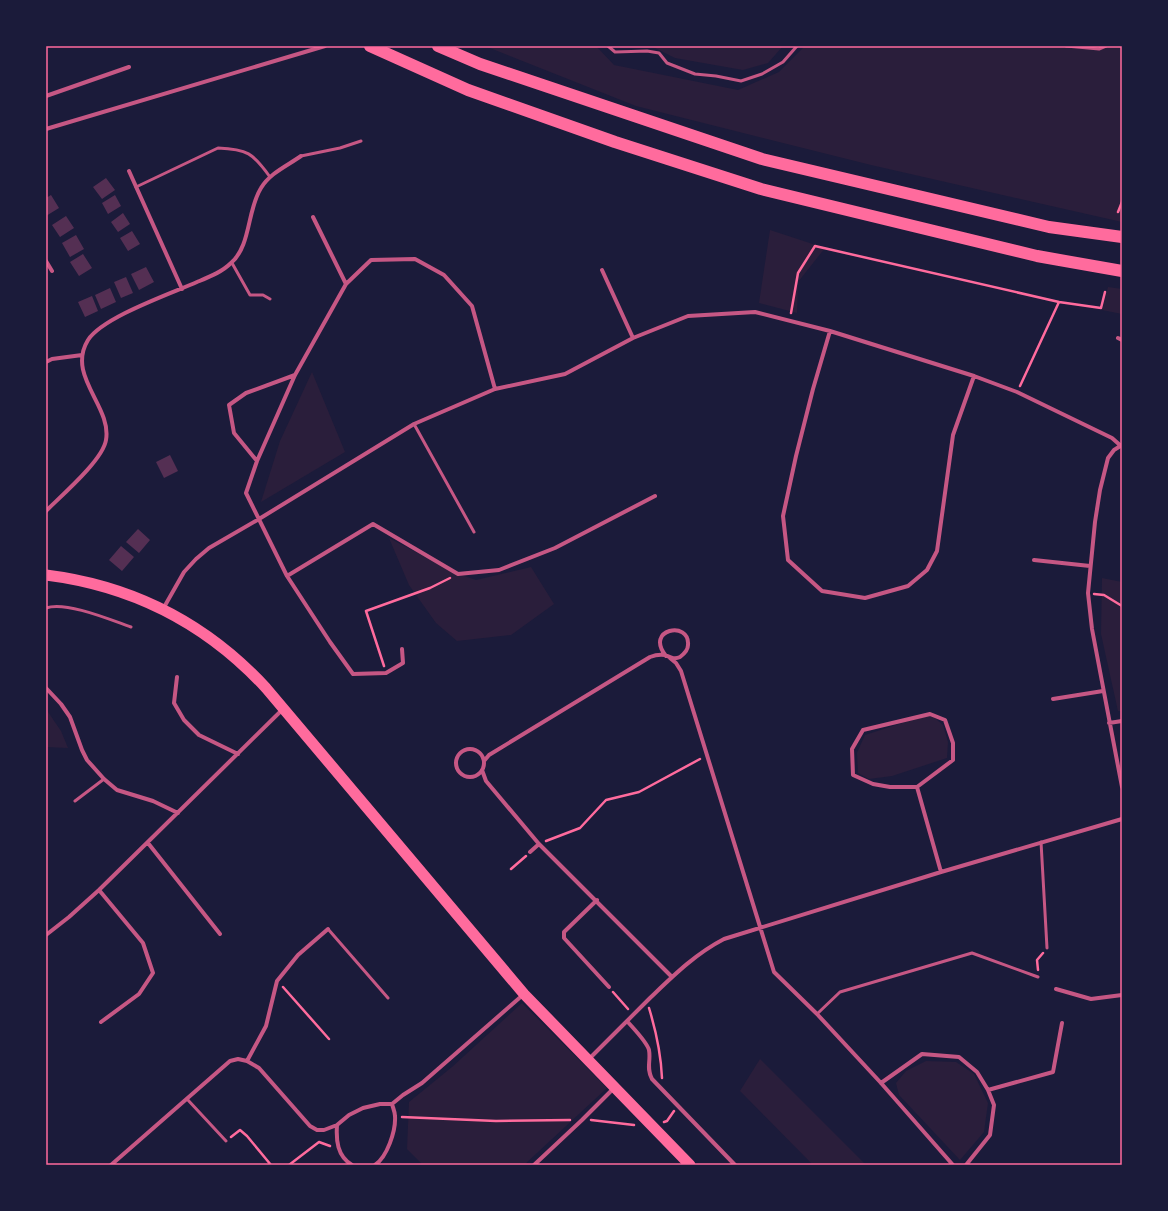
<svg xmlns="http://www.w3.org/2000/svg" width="1168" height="1211" font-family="'Source Sans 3',sans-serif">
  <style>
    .green { fill: #2a1e3b }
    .building { fill: #542f53 }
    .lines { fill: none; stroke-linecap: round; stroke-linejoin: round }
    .path { stroke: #ff6b9d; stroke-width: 2.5 }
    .service { stroke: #c65784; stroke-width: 3 }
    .minor { stroke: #c65784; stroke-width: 4 }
    .trunk { stroke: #ff6b9d; stroke-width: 11 }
    .motorway { stroke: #ff6b9d; stroke-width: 12 }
    .neatline { fill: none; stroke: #ff6b9d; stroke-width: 1.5 }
  </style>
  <rect width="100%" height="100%" fill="#1b1b3a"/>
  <path class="green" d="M485,46H596L614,65L738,90L779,72L805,46H1122V222L871,165L636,106Z
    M651,46H783L768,63L743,70L675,58Z
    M770,230L825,248L798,282L797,313L759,303Z
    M1108,287L1122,289V314L1102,310Z
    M312,372L345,452L261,502L280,441Z
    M389,538L458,574L476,580L531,567L554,604L511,635L457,641L436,623L409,585Z
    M1102,578L1122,582V711H1118L1101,634Z
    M46,709L61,731L68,748L46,747Z
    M930,714L943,725L948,742L947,758L892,776L869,779L858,773L857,753L865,735Z
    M522,1003L607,1088L524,1165H423L407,1149L409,1102L452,1067Z
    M760,1059L866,1165H813L740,1091Z
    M926,1061L956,1062L974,1074L988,1103L984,1132L960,1160L899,1095L896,1083L906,1071Z"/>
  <path class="building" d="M106,178L115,190L102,199L93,187Z
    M51,195L59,208L46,216V198Z
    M115,195L121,206L108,214L102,203Z
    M123,213L130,224L118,232L111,222Z
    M66,216L74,228L60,237L52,225Z
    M132,231L140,244L128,251L120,238Z
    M76,235L84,249L70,257L62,243Z
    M83,254L92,268L79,276L70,262Z
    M146,267L154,282L139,290L131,274Z
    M126,277L133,293L121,298L114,282Z
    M110,288L116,302L101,309L95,295Z
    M92,296L98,311L85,317L78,302Z
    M170,455L178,471L164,478L156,462Z
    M138,529L150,540L139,553L126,542Z
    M121,546L134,557L122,571L109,560Z"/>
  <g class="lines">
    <path class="path" d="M1118,212L1122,202
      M791,313L798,273L815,246L1059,302
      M1020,386L1059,302L1101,308L1105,292
      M1094,594L1104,595L1122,606
      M384,666L366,611L430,588L450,578
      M546,841L580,828L606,800L639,792L700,759
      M511,869L526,856
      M1038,970L1037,960L1043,953
      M283,987L329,1039
      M613,992L628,1009
      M649,1008C656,1031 661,1054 662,1078
      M402,1117L496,1121L570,1120
      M591,1120L634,1125
      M664,1122L667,1121L674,1111
      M231,1137L240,1130L247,1136L271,1165
      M289,1165L319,1142L330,1146"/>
    <path class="service" d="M608,46L615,52L647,51L659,53L667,63L695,74L716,76L741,81L762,74L783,62L797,46
      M1066,46L1099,49L1106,46
      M301,156L340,148L361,141
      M136,187L218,148C247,149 253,153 270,177
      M232,263L250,295H263L270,299
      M414,424L474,532
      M46,608C66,601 111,620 131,627
      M75,801L104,779
      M1041,842L1047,948
      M328,929L388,998
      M817,1014L840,992L972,953L1038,977
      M187,1099L226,1141"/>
    <path class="minor" d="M46,96L129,67
      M46,129L325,46
      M129,171L182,289
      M313,217L346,284
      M46,261L52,271
      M602,270L633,338
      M830,331L813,389L796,456L783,516L788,560L822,591L865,598L908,586L927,570L937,551L953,435L974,376
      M1118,338L1122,340
      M46,362L52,359L82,355
      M1122,445L1114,450L1108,458L1100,490L1095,522L1088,593L1092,629L1122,787
      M257,461L234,433L229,405L246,393L295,375
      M46,511C61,496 103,460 106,440C112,406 66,376 88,340C103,317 170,294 197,282C209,277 222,272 231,263C251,246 247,210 261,188C270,173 287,166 301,156
      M1034,560L1090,566
      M287,576L373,524L458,574L499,570L555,548L655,496
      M163,609L184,572L196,559L209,548L259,519L414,424L495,389L565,374L633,338L688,316L755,312L830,331L974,376L1017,392L1112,438L1121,446
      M402,649L403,663L386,673L353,674L330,642L287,576L246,493L257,461L295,375L346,284L371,260L415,259L444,275L472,306L495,389
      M670,658L676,663L681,671L774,972L817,1014L881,1083L953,1165
      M177,677L174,703L184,720L199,735L238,754
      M46,688L61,704L70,717L82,750L87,760L104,779L117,790L153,801L178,813
      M1053,699L1103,691
      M1109,723L1122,721
      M456 763a14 14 0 1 1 28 0a14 14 0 1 1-28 0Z
      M484,761L489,755L650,657C655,655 659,654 665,655C670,657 674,660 680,657C684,654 688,650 688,645C690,620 644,629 666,656
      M482,770L486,781L539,844L672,977
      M917,787H890L873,784L853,775L852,749L863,730L930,714L945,720L953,743V760L917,787L941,872
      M148,843L220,934
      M530,852L539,844
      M99,890L143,943L153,973L139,994L101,1022
      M597,900L564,932V938L609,987
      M46,935L69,917L99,890L283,709
      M1056,989L1091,999L1122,995
      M627,1021C633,1028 647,1042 649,1050C651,1061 646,1068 652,1079L735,1165
      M589,1059C609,1039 630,1018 650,998C673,976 695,954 724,939L941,872L1122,819
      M247,1061L266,1026L277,981L298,955L328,929
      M881,1083L922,1054L959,1057L977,1072L988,1090L994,1105L990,1135L966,1165
      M988,1090L1053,1072L1062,1023
      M337,1125C336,1140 337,1156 352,1165
      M111,1165L230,1061L238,1059L247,1061L259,1068L310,1126L317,1130H324L337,1125L349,1115L363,1108L380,1104H392L403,1095L422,1083L524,994
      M375,1165C387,1157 396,1131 395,1116C395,1112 393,1108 392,1104
      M534,1165L582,1120L614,1088"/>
    <path class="trunk" d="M46,575C134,586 206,623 266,688L524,994L690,1165"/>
    <path class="motorway" d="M370,46L468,90L615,142L761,189L1037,256L1122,271
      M438,46L480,64L762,159L1049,227L1122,237"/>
  </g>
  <rect width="1168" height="1211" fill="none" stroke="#1b1b3a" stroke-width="94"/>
  <rect x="47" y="47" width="1074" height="1117" class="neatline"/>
</svg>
